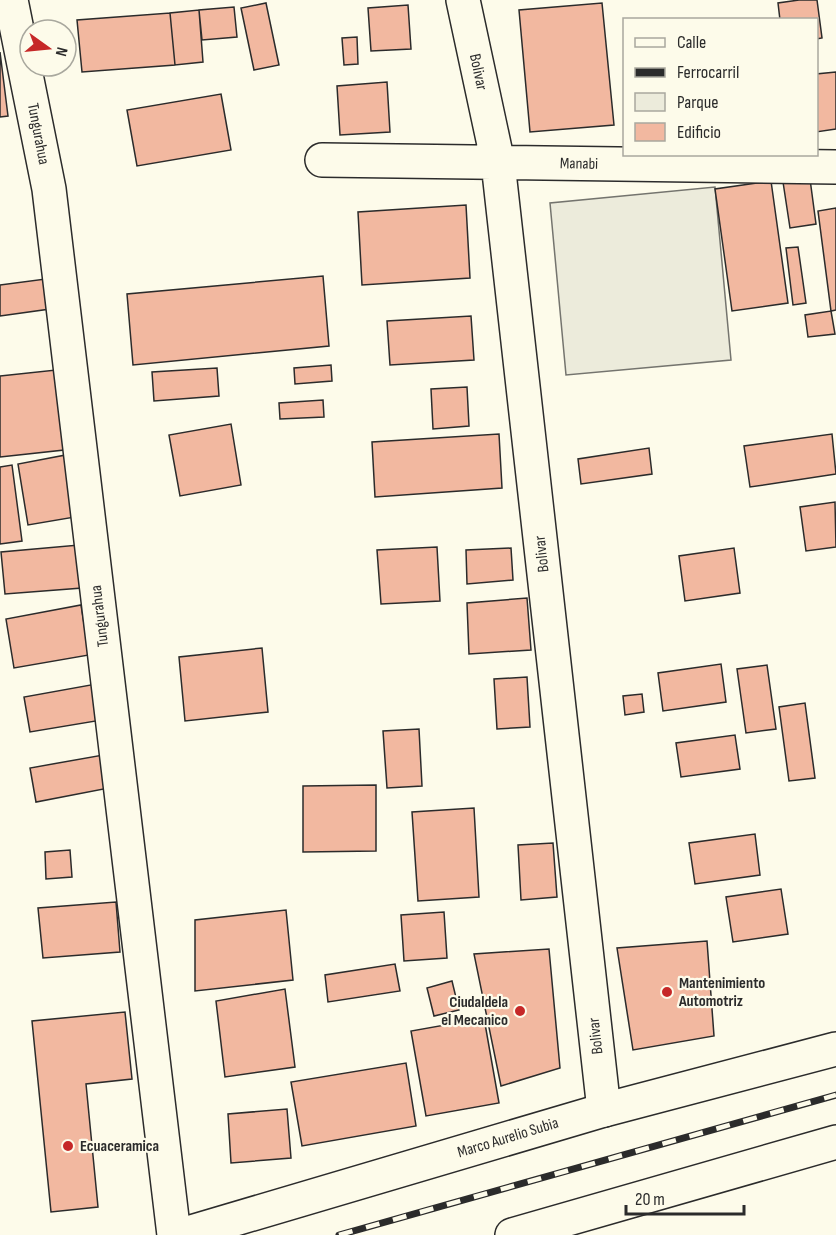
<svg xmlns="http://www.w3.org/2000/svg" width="836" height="1235" font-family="'Sofia Sans Condensed',sans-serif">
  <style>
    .green { fill: #ecebdb; stroke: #74746e; stroke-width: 1.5 }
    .building { fill: #f2b8a0; stroke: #2b2b2b; stroke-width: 1.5 }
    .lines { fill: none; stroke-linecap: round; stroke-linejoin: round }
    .street-casing { stroke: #2b2b2b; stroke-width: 36 }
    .secondary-casing { stroke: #2b2b2b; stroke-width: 36 }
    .street { stroke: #fdfbea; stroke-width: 33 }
    .secondary { stroke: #fdfbea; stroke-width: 33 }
    .rail-casing { stroke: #2b2b2b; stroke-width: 7 }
    .rail { stroke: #fdfbea; stroke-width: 4.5; stroke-dasharray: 14; stroke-linecap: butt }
    .poi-dot { fill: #c62828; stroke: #fdfbea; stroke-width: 2 }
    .labels { text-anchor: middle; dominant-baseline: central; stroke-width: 4.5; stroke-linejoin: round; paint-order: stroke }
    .street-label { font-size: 16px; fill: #2b2b2b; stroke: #fdfbea }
    .poi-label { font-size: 16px; font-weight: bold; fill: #2b2b2b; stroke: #fdfbea; text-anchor: start }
  </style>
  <rect width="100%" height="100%" fill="#fdfbea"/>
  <path class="green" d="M715,187L731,360L566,375L550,203Z"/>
  <path class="building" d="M799,0H817L822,38L816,39V20H780L778,3Z
    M266,3L279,65L254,70L241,8Z
    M602,3L614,125L530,132L519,10Z
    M408,5L411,49L371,51L368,8Z
    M234,7L237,37L202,40L199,10Z
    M199,10L203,62L175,65L170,13Z
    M170,13L175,65L82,72L77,20Z
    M357,37L358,64L344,65L342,38Z
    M0,52L8,116L0,117Z
    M836,72V129L816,132V74Z
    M387,82L390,132L340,135L337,86Z
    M221,94L231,150L137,166L127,110Z
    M810,179L816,224L790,228L783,182Z
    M771,181L788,303L732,311L715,189Z
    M466,205L470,278L362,285L358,212Z
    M836,208V310L831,311L818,211Z
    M798,247L806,303L793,305L786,248Z
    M323,276L329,346L133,365L127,294Z
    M53,278L57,308L0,316V285Z
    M831,311L835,334L808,337L805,315Z
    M471,316L474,360L390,365L387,321Z
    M331,365L332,381L295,384L294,368Z
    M217,368L219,396L154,401L152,372Z
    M56,370L64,450L0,457V376Z
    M467,387L469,426L433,429L431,389Z
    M323,400L324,417L280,419L279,403Z
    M231,424L241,485L180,496L169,435Z
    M499,434L502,488L375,497L372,442Z
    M832,434L836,474L750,487L744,446Z
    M649,448L652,474L581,484L578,459Z
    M71,454L81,516L28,525L18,464Z
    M12,465L22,541L0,544V467Z
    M835,502L836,547L806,551L800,507Z
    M79,545L82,588L5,594L1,552Z
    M437,547L440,601L381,604L377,550Z
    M511,548L513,580L467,584L466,550Z
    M734,548L740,593L685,601L679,556Z
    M527,598L531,650L469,654L467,603Z
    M81,605L89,655L14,668L6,619Z
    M262,648L268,712L185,721L179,657Z
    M721,664L726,702L663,711L658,673Z
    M767,665L776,729L746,733L737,669Z
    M527,677L530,727L497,729L494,679Z
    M96,684L102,720L30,732L24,697Z
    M642,694L644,712L625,715L623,696Z
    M805,703L815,778L789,781L779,707Z
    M419,729L422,786L387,788L383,731Z
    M735,735L740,769L681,777L676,743Z
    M103,755L109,788L36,802L30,768Z
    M376,785V851L303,852V786Z
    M474,808L479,897L418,901L412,812Z
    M755,834L760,875L695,884L689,843Z
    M553,843L557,897L521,900L518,845Z
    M70,850L72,877L46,879L45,852Z
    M781,889L788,934L733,942L726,897Z
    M116,902L120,952L43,958L38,908Z
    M286,910L293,980L195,991V920Z
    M444,912L447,958L404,961L401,915Z
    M707,941L714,1036L633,1050L617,948Z
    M549,949L560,1068L501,1086L474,954Z
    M395,964L400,991L328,1002L325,975Z
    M452,981L459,1010L434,1016L427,988Z
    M285,989L295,1067L225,1077L216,1001Z
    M125,1012L132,1079L86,1084L98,1207L51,1212L32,1021Z
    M484,1018L499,1103L426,1116L411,1031Z
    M406,1063L416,1126L302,1146L291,1082Z
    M287,1109L291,1158L231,1163L228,1114Z"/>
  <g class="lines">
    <defs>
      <path id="street" d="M11,0L49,189L174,1235
        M463,0L498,163L604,1110
        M322,160L836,167"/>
      <path id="secondary" d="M181,1235L604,1110L836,1049
        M512,1235L836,1142"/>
    </defs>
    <use href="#street" class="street-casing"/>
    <use href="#secondary" class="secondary-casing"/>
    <use href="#street" class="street"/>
    <use href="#secondary" class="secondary"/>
    <defs>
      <path id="rail" d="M339,1235L836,1095"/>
    </defs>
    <use href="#rail" class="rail-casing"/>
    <use href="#rail" class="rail"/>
  </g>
  <g class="poi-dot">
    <circle cx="667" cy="992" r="6"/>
    <circle cx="520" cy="1011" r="6"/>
    <circle cx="68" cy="1146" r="6"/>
  </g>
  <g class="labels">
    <g class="street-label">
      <text transform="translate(478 72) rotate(78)">Bolivar</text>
      <text transform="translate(38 134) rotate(79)">Tungurahua</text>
      <text transform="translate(579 164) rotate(1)">Manabi</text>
      <text transform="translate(542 554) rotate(-96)">Bolivar</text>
      <text transform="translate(100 616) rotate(-97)">Tungurahua</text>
      <text transform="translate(596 1036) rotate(-96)">Bolivar</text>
      <text transform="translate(508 1138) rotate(-17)">Marco Aurelio Subia</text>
    </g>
    <g class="poi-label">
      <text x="679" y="983">Mantenimiento<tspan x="679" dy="18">Automotriz</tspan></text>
      <text x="508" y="1002" text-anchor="end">Ciudaldela<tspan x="508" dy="18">el Mecanico</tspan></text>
      <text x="80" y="1146">Ecuaceramica</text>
    </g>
  </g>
  <rect x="623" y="18" width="195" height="138" fill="#fdfbea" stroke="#a9a89e" stroke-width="1.5"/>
  <rect x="635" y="38" width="30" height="9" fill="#fdfbea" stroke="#a9a89e" stroke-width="1.5"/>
  <text x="677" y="48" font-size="18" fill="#2b2b2b">Calle</text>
  <rect x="635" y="68" width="30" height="9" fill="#2b2b2b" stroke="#a9a89e" stroke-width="1.5"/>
  <text x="677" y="78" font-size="18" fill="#2b2b2b">Ferrocarril</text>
  <rect x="635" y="93" width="30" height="18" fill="#ecebdb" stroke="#a9a89e" stroke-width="1.5"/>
  <text x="677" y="108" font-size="18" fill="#2b2b2b">Parque</text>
  <rect x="635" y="123" width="30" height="18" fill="#f2b8a0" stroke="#a9a89e" stroke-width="1.5"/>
  <text x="677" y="138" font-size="18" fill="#2b2b2b">Edificio</text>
  <g transform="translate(48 48) rotate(105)"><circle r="28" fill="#fdfbea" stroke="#a9a89e" stroke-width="1.5"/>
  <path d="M0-4.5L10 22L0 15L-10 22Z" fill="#c62828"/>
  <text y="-9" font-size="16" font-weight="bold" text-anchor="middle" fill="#2b2b2b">N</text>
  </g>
  <path d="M626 1205v9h118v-9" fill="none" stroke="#2b2b2b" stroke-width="3"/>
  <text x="635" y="1205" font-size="18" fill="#2b2b2b" stroke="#fdfbea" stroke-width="4.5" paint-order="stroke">20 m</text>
</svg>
